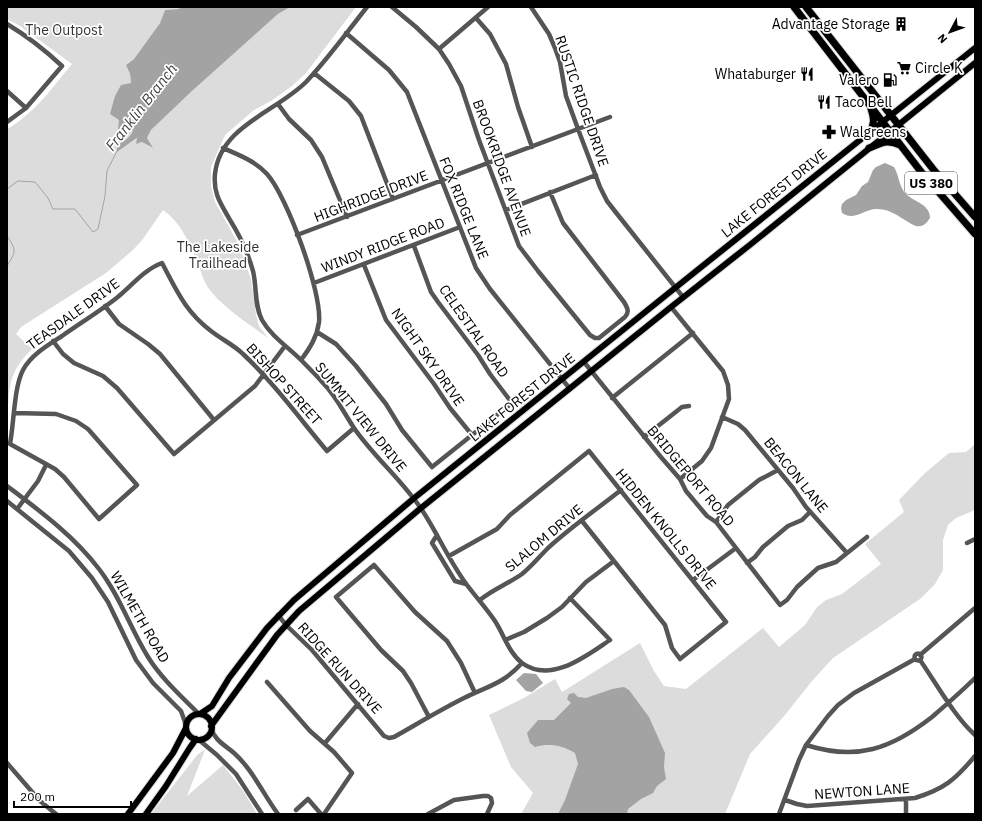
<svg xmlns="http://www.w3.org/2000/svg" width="982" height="821" font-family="'IBM Plex Sans',sans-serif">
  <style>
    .green { fill: #dcdcdc }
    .water { fill: #a3a3a3 }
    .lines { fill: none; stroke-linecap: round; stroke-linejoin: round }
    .stream { stroke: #a3a3a3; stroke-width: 1 }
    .major-casing { stroke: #dbdbdb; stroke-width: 8 }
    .highway-casing { stroke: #dbdbdb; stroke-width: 9 }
    .minor { stroke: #555; stroke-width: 4.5 }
    .major { stroke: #000; stroke-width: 6 }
    .highway { stroke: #000; stroke-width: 7 }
    .labels { text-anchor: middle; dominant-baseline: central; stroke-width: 3.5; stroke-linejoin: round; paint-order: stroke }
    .shield { fill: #fff; stroke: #4c4c4c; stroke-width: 1 }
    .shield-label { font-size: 13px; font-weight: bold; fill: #000 }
    .poi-label { font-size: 14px; fill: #000; stroke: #fff; text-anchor: end }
    .park-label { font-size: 14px; fill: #333; stroke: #fff }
    .street-label { font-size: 14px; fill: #000; stroke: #fff }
    .water-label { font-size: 15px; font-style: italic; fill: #444; stroke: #fff }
  </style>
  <rect width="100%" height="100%" fill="#fff"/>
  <path class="green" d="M7,7H180L179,9L165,10L160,23L134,59L126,65L130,74L131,83L119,120L123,128L133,131C129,138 124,142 117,145V152L138,138L136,143L142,142L152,148L147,138L151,130L192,91L278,14L290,7H356L306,73L292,86L271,101L254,110L225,135L211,167V186L215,202L238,243L251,279L256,315L259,326L268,338C248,323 221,307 207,286C204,281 202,275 200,269C191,247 183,224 163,210L143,239L133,250L106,273L21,327L16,334L32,349C7,374 10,387 7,419V129C35,113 51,89 72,64L20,26L7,19Z
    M975,444V510L956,518L948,525L943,540V570L935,584L920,599L833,658L812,681L785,715L750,754L725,814H521L533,793L511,767L489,715L524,698L555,679L562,692L640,643L654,671L664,686L686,689L763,628L779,647L805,625L817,607L826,600L842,594L881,564L865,544L904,512L899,500L925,473L949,453L966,452Z
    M205,750L187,796L223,765L244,792L257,814H151L198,754Z"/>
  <path class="water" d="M180,7H290L278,14L192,91L151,130L147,138L153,148L142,142L136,144L137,138L117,152V145C124,142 129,138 133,131L123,128L118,130L119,120L110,114L115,96L121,85L131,83L130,74L126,65L134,59L160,23L165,10L179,9Z
    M885,163L894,167C899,175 899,187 906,194C914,202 930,204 930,218C926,224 923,227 916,226C902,220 892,208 875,209C864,210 853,221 842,213L841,208L842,204L846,200L856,195L862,186L868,182L873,170L876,167Z
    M524,673L536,674L543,683L532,692L526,691L516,680Z
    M624,687L629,690L649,717L665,753L664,767L666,779L657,786L653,793L641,799L628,809L627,814H558L565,800L578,764L575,753C561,745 550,743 535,747L530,743L527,733L538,720H554L571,703L567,699L569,694L574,693L578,697L586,698L612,689Z"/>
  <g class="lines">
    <path class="stream" d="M7,189L18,181L35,182L48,198L53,209H75L93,232L98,229L105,196L107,171L117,151
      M7,236C17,251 16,251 7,266"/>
    <defs>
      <path id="major" d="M200,714L212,706L229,678L267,628L294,600L413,499L675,288L975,48
        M186 727a13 13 0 1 1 26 0a13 13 0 1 1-26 0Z
        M211,726L277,635L299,611L421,508L671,307L751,244L975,63
        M128,814L173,753L186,728
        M146,814L166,786L189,749L196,739"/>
      <path id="highway" d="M794,7L922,173L975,234
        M806,7L933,169L975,217
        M869,133C875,125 874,118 871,109
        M869,148C882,143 887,139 900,145"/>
    </defs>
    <use href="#major" class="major-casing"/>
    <use href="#highway" class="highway-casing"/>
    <path class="minor" d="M367,7C347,32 328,59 306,82C276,112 220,126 215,174C213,194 221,204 230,220C240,236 248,253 253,271C257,287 254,305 262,320C271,336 288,347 301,360C308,367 316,375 323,383C336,396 344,413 354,428C374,457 402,480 422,510C438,534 449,561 467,585C476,597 486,608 495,621C504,635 509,653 522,663C551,684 586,656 610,640L570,598
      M392,7L416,27L439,49L449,64L461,86L479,140L519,246L538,271L590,335L595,338H599L625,317C630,312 627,307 624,302L563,223L550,192
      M531,7L549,34L555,48L560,62L566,96L578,129L600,187L607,201L614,210L683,297
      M476,18L490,34L506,64L518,107L532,147
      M7,24C27,36 45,50 62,66L26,108L7,122
      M346,33L389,70L407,92L476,268L490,289L570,389
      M439,49L488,7
      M314,73L349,101L361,116L366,129L393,199
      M7,91L26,108
      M278,104L289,119L311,140L322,157L347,217
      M223,148C239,155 255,161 267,174C287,196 322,292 319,322C317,337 310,348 301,360
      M506,210L596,175
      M297,235L610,117
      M364,265L386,320L434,384L450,408L472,435
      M314,283L460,227
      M105,306L119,324L148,344L160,354L214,420
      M671,307L723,371L728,385L729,399L711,448L702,461L680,479
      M317,332L336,344L356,366L386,404L402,430L432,467L512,403L490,374L478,355L438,302L431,292L414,246
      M53,341L63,354L74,363L103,376L117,388L174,454L255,386L285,346
      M584,362L660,456L680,479L686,491L707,516L716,522L780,605L787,600L797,587L818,568L836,562L867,537
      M612,398L693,333
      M14,413L56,414L76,421L88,429L137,485L99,519L64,477L55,469L10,444C14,423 14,387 23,370C31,355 48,345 62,336C79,324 97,313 114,300C130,288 143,270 162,263C177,291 185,311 211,331C221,339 234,345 243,354C274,383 300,419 327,451L354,428
      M722,417L738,424L745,430L793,488L806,507L847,553
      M644,437L682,407L689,406
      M7,486C40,511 74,536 99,569C120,596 130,628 148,657C161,678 181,696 199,714
      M7,501L69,551L92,578L108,602L136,660L153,683L181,711L186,725
      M17,509L38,481L46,465
      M716,522L728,505L759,480L778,470
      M437,535L432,543L455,581L466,584
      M967,543L975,539
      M449,556L497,529L510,515L589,451L726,622L680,659L672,648L665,625L582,521
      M747,563L755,557L763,547L788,526L802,520L810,512
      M693,580L736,548
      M480,600C493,589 508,584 522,574C532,566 539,557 548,548C571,527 597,509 621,490
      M278,615L286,625L312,650L384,736L389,738L394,737C417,724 440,710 464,698C488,686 503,684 522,663
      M505,640L524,632L547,618L562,607L586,582L614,561
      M914.5 657a3.5 3.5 0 1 1 7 0a3.5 3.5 0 1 1-7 0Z
      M920,655L975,608
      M920,660C936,683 954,716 975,735
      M267,682L310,731L334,752L352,773L324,814
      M429,717L411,683L403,671L381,650L336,597L374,565L415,612L447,641L461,663L475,693
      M211,728C215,741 225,745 234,753C253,770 263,794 278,814
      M199,740L217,755L236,774L262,814
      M325,743L358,704
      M806,745C857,761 891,749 932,717C947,704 961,692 975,678
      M7,763L40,801L56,814
      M785,800L797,804L807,806L915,798C944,789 955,780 975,756
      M906,800V814
      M296,810L308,799L321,814
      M428,814L454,800L483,796H488L491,798L492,803L487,814
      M779,814L799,760L806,745L828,716L838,705L854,693L915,659"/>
    <use href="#major" class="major"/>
    <use href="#highway" class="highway"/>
  </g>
  <defs>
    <symbol id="building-bare" viewBox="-9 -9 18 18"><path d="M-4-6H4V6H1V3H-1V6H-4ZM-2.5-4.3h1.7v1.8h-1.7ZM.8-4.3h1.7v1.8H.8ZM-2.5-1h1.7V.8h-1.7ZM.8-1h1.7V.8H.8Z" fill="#000" stroke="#fff" stroke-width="2.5" paint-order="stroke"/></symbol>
    <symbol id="supermarket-bare" viewBox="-9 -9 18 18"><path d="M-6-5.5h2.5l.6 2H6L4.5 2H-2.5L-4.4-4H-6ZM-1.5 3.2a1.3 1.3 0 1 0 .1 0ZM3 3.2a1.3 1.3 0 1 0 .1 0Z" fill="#000" stroke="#fff" stroke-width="2.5" paint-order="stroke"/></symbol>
    <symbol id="restaurant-bare" viewBox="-9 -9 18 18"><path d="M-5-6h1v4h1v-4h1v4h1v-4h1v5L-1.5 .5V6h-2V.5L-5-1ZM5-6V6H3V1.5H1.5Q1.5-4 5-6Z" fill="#000" stroke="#fff" stroke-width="2.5" paint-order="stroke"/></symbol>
    <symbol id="fuel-bare" viewBox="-9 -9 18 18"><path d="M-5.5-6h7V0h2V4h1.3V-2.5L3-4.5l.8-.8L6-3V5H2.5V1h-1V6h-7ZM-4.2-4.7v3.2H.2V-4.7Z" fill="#000" stroke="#fff" stroke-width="2.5" paint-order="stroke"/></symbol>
    <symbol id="pharmacy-bare" viewBox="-9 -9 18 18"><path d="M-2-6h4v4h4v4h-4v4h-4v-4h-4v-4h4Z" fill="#000" stroke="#fff" stroke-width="2.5" paint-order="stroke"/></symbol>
  </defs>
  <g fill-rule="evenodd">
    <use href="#building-bare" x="891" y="14" width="20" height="20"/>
    <use href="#supermarket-bare" x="894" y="58" width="20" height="20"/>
    <use href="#restaurant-bare" x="797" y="64" width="20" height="20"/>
    <use href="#fuel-bare" x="880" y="70" width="20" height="20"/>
    <use href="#restaurant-bare" x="814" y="92" width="20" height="20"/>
    <use href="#pharmacy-bare" x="819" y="122" width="20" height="20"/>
  </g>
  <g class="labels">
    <rect class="shield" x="905" y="172" width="52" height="22" rx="3"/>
    <g class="shield-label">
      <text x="931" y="183">US 380</text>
    </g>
    <g class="poi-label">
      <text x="890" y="24">Advantage Storage</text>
      <text x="915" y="68" text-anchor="start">Circle K</text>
      <text x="796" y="74">Whataburger</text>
      <text x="879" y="80">Valero</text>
      <text x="835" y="102" text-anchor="start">Taco Bell</text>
      <text x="840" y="132" text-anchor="start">Walgreens</text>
    </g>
    <g class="park-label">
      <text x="64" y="30">The Outpost</text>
      <text x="218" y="247">The Lakeside<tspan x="218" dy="16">Trailhead</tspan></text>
    </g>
    <g class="street-label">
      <text transform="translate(582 101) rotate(71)">RUSTIC RIDGE DRIVE</text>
      <text transform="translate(502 168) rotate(70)">BROOKRIDGE AVENUE</text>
      <text transform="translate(774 193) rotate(-39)">LAKE FOREST DRIVE</text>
      <text transform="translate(371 196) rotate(-21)">HIGHRIDGE DRIVE</text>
      <text transform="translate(464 208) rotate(68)">FOX RIDGE LANE</text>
      <text transform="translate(383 245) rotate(-21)">WINDY RIDGE ROAD</text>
      <text transform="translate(73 314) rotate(-36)">TEASDALE DRIVE</text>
      <text transform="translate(474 331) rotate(55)">CELESTIAL ROAD</text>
      <text transform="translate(428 357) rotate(55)">NIGHT SKY DRIVE</text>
      <text transform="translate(284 384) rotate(48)">BISHOP STREET</text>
      <text transform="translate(522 397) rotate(-39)">LAKE FOREST DRIVE</text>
      <text transform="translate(361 417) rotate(51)">SUMMIT VIEW DRIVE</text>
      <text transform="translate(796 475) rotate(51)">BEACON LANE</text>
      <text transform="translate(691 476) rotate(50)">BRIDGEPORT ROAD</text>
      <text transform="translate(666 529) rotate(51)">HIDDEN KNOLLS DRIVE</text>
      <text transform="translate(544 538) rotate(-40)">SLALOM DRIVE</text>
      <text transform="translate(140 617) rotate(60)">WILMETH ROAD</text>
      <text transform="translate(340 668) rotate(48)">RIDGE RUN DRIVE</text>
      <text transform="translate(862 791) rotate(-4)">NEWTON LANE</text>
    </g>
    <g class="water-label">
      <text transform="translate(141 107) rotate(-52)">Franklin Branch</text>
    </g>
  </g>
  <rect width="982" height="821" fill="none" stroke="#000000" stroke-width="16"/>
  <g transform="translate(950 32) rotate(229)" stroke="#ffffff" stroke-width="3" paint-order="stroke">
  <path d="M0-3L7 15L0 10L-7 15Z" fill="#000000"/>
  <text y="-6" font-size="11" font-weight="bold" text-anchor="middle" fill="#000000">N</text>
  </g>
  <path d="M14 801v6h117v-6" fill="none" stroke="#000000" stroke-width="2"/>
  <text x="20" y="801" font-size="12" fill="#000000" stroke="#ffffff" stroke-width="3" paint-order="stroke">200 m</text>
</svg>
